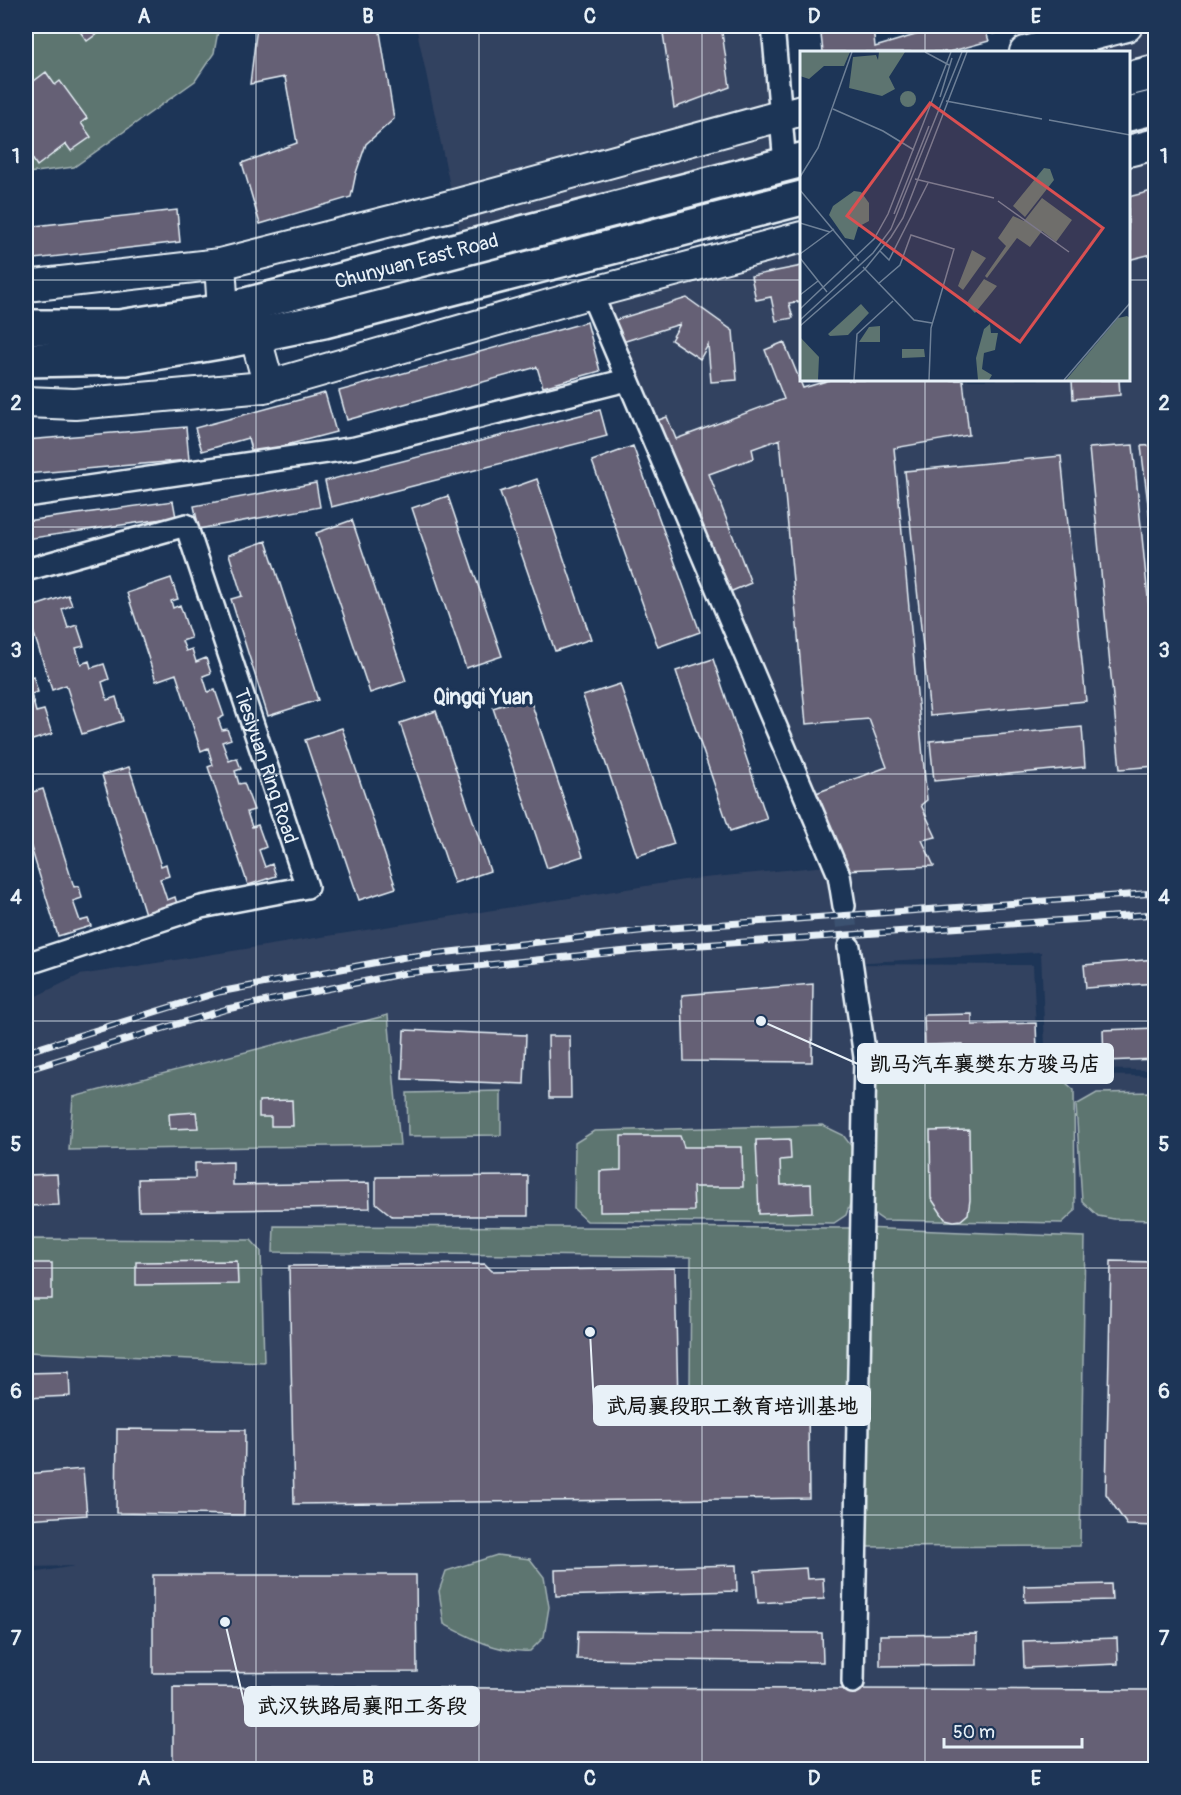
<svg xmlns="http://www.w3.org/2000/svg" width="1181" height="1795" font-family="Pangolin,'LXGW WenKai TC',sans-serif">
  <style>
    .built { fill: #334260 }
    .green { fill: #5d7470; stroke: #a2b2b4; stroke-width: 1.5 }
    .building { fill: #656075; stroke: #e8f1f8; stroke-width: 1.5 }
    .lines { fill: none; stroke-linecap: round; stroke-linejoin: round }
    .street-tunnel { stroke: #3b516f; stroke-width: 21; stroke-dasharray: 21 10; stroke-linecap: butt }
    .street-casing { stroke: #e8f1f8; stroke-width: 26 }
    .secondary-casing { stroke: #e8f1f8; stroke-width: 34 }
    .primary-casing { stroke: #e8f1f8; stroke-width: 38 }
    .street { stroke: #1d3557; stroke-width: 21 }
    .secondary { stroke: #1d3557; stroke-width: 30 }
    .primary { stroke: #1d3557; stroke-width: 33 }
    .rail-casing { stroke: #e8f1f8; stroke-width: 7 }
    .rail { stroke: #1d3557; stroke-width: 4.5; stroke-dasharray: 14; stroke-linecap: butt }
    .grid { fill: none; stroke: #e8f1f8; stroke-width: 1.5; stroke-opacity: 0.55 }
    .labels { text-anchor: middle; dominant-baseline: central; stroke-width: 6; stroke-linejoin: round; paint-order: stroke }
    .street-label { font-size: 20px; fill: #e8f1f8; stroke: #1d3557 }
    .neighbourhood-label { font-size: 21px; font-weight: bold; fill: #e8f1f8; stroke: #1d3557 }
    .inset-road { fill: none; stroke: #6e8097; stroke-width: 1.5 }
    .view { fill: #da5052; fill-opacity: 0.15; stroke: #da5052; stroke-width: 3 }
    .inset-edge { fill: none; stroke: #e8f1f8; stroke-width: 3 }
    .leader { fill: none; stroke: #e8f1f8; stroke-width: 2 }
    .callout-dot { fill: #e8f1f8; stroke: #1d3557; stroke-width: 2 }
    .callout { fill: #e8f1f8; stroke: #e8f1f8; stroke-width: 2 }
    .callout-label { font-size: 21px; text-anchor: middle; font-weight: bold; fill: #111 }
    .neatline { fill: none; stroke: #e8f1f8; stroke-width: 2 }
    .grid-label { font-size: 20px; text-anchor: middle; font-weight: bold; fill: #e8f1f8 }
  </style>
  <rect width="100%" height="100%" fill="#1d3557"/>
  <filter id="ink" filterUnits="userSpaceOnUse"><feTurbulence type="fractalNoise" baseFrequency=".0167" numOctaves="2"/><feDisplacementMap in="SourceGraphic" scale="12" xChannelSelector="R" yChannelSelector="G"/><feConvolveMatrix kernelMatrix="1 2 1 2 8 2 1 2 1" color-interpolation-filters="sRGB"/></filter>
  <g filter="url(#ink)">
    <path class="built" d="M416,26H773L785,164L463,247Z
      M1052,26H1155V90L1129,97L1128,52H1056Z
      M1155,113V1070L1046,1069L1041,952L835,964L1033,965L1038,1075L1155,1076V1769H26V1574L75,1566L26,1567V1001L80,975L684,880L837,865L591,293L801,226L802,380H1128L1129,122Z"/>
    <path class="green" d="M26,26H219L214,53L195,81L74,167L28,173L26,171Z
      M388,1015L400,1145L69,1150L73,1097Z
      M1030,1070L1065,1082L1074,1090L1075,1211L1062,1223L883,1220L873,1213L874,1086L885,1077Z
      M501,1091V1135L408,1136L407,1093Z
      M1155,1092V1220L1114,1219L1098,1216L1082,1201L1076,1105L1097,1093Z
      M822,1125L843,1135L852,1147L854,1193L846,1215L834,1223L587,1221L574,1209L575,1143L594,1131Z
      M274,1226L862,1228L1085,1237L1080,1546L856,1547L859,1394L690,1392L691,1257L273,1252Z
      M26,1239L251,1240L261,1251L264,1362L26,1352Z
      M497,1555L530,1559L544,1577L549,1607L544,1637L530,1651C498,1653 471,1638 444,1624L439,1591L446,1571Z"/>
    <path class="building" d="M76,26H108L87,41Z
      M257,26H379L394,119L366,144L356,173L351,197L260,224L242,163L297,143L285,77L250,84Z
      M662,26H721L730,87L674,108Z
      M820,26H873L875,47L939,28V26H984L989,41L949,52H823Z
      M991,26H1035L993,34Z
      M46,72L55,85L60,81L87,118L81,123L91,137L71,151L66,144L37,166L26,149V87Z
      M1156,190V253L1128,260V197Z
      M177,210L180,242L26,260V227Z
      M802,266V301L789,303L793,318L776,321L771,297L756,300L751,276Z
      M687,298L733,331L737,380L711,382L708,345L700,359L671,340L680,324L619,343L612,321Z
      M587,322L600,371L543,387L537,367L347,420L339,391Z
      M784,342L803,388L830,380H963L969,435L894,448L927,800L921,805L936,837L922,840L934,866L844,870L808,796L887,767L869,719L806,724L780,439L752,449L754,458L709,474L751,583L725,594L653,422L667,417L676,439L784,399L765,350Z
      M1072,380H1119L1120,395L1073,399Z
      M325,393L336,432L252,454L248,438L202,451L195,428Z
      M600,410L607,436L331,507L325,481Z
      M186,427L189,460L26,474V440Z
      M1133,445L1156,679V766L1120,769L1089,448Z
      M1156,445V570L1141,446Z
      M633,446L700,632L658,647L592,461Z
      M1061,456L1086,701L930,716L905,471Z
      M537,479L591,639L555,651L500,492Z
      M316,483L320,507L199,529L194,506Z
      M448,496L502,656L466,668L412,508Z
      M173,501L176,517L26,539V521Z
      M352,520L406,681L370,693L316,533Z
      M266,541L318,700L268,716L231,599L242,596L229,554Z
      M171,578L178,599L171,601L173,608L180,605L191,638L182,641L186,651L192,649L196,662L206,658L211,673L203,676L208,692L215,690L224,716L218,719L222,730L227,729L231,739L222,742L229,761L237,758L241,769L235,771L239,784L244,783L254,810L247,812L252,827L258,825L266,847L259,850L265,867L272,864L276,876L248,885L208,767L213,765L208,748L201,751L176,674L156,681L127,593Z
      M68,595L72,605L62,609L68,628L77,625L84,646L76,648L81,664L89,661L91,668L104,664L109,679L102,682L107,700L116,697L123,721L82,734L66,685L52,690L26,609Z
      M713,659L767,819L730,831L676,671Z
      M33,676L38,692L31,694L36,712L44,710L52,734L26,742V679Z
      M620,684L674,844L637,856L583,696Z
      M529,696L583,856L547,868L493,708Z
      M436,711L490,871L454,883L400,723Z
      M1082,727L1085,767L934,781L930,741Z
      M342,728L396,888L359,900L305,740Z
      M129,767L161,866L166,864L169,876L160,879L167,900L175,897L177,904L145,914L102,775Z
      M43,789L74,887L79,886L82,898L73,901L80,921L88,919L91,926L58,936L26,831V794Z
      M1156,959V983L1086,988L1084,965Z
      M813,984L812,1062L684,1061L682,995Z
      M972,1014V1025L1036,1023L1037,1051L963,1053V1044L925,1045L924,1015Z
      M1156,1028V1059L1104,1061L1103,1030Z
      M404,1030L526,1035L524,1084L402,1079Z
      M548,1036H570L571,1098H549Z
      M292,1100L293,1126H271V1117H259V1101Z
      M196,1112L198,1128L170,1129L169,1114Z
      M969,1130L970,1200L968,1214L961,1220L954,1221L945,1219L931,1198L930,1131Z
      M621,1136H680L684,1147H742L743,1187H693L694,1211L600,1212V1171L621,1170Z
      M790,1139L791,1159L780,1160L781,1185L811,1184L812,1212L759,1214L756,1140Z
      M233,1162V1185L369,1183L370,1208L139,1211L138,1179L195,1178V1163Z
      M57,1174L59,1205L26,1206V1175Z
      M528,1176V1216H392L376,1203V1177Z
      M237,1261L238,1284L136,1285V1262Z
      M1111,1261L1156,1262V1526L1127,1525L1106,1494Z
      M26,1263H52V1299H26Z
      M485,1264L492,1271L675,1268L678,1403L808,1402L809,1498L294,1504L289,1266Z
      M69,1372L70,1396L26,1398V1373Z
      M117,1429L245,1430L244,1515L116,1513Z
      M83,1469L87,1515L26,1519V1474Z
      M736,1565L737,1591L556,1596L555,1570Z
      M806,1568L807,1579L823,1578L824,1599L758,1603L755,1571Z
      M153,1575H416L417,1672L153,1673Z
      M1111,1584L1112,1600L1025,1602L1024,1586Z
      M578,1631L822,1633L823,1662L577,1659Z
      M977,1634V1665L880,1666V1635Z
      M1117,1638L1118,1664L1024,1668L1023,1641Z
      M173,1687L1156,1690V1770H173Z"/>
    <g class="lines">
      <path class="street-tunnel" d="M844,906L849,947"/>
      <defs>
        <g id="street">
          <path d="M773,26L785,164"/>
          <path d="M591,293L839,875L844,906"/>
          <path d="M26,496L355,448L627,380"/>
          <path id="s1" d="M26,570L186,525L307,887L201,907L26,964"/>
          <path d="M849,947L865,1057L853,1682"/>
        </g>
        <path id="secondary" d="M1025,52L1127,26
          M1128,151L1156,144
          M220,264L223,311
          M26,286L220,264L454,205L802,110
          M255,335L269,386
          M26,402L75,404L264,387L591,293L802,237"/>
        <g id="primary">
          <path d="M1128,79L1156,72"/>
          <path d="M1128,114L1156,107"/>
          <path id="s2" d="M26,327H119L223,311L802,160"/>
          <path d="M26,360L126,358L231,340L324,321L802,198"/>
        </g>
      </defs>
      <use href="#street" class="street-casing"/>
      <use href="#secondary" class="secondary-casing"/>
      <use href="#primary" class="primary-casing"/>
      <use href="#street" class="street"/>
      <use href="#secondary" class="secondary"/>
      <use href="#primary" class="primary"/>
      <defs>
        <path id="rail" d="M26,1052L219,992L405,957L657,929L1156,893
          M26,1070L227,1009L406,973L657,948L1156,914"/>
      </defs>
      <use href="#rail" class="rail-casing"/>
      <use href="#rail" class="rail"/>
    </g>
  </g>
  <path class="grid" d="M256,26V1770M479,26V1770M702,26V1770M925,26V52M26,280H802M1128,280H1156M925,380V1770M26,527H1156M26,774H1156M26,1021H1156M26,1268H1156M26,1515H1156"/>
  <g class="labels">
    <g class="street-label">
      <text stroke="none"><textPath href="#s2" startOffset="398">Chunyuan East Road</textPath></text>
      <text stroke="none"><textPath href="#s1" startOffset="420">Tiesiyuan Ring Road</textPath></text>
    </g>
    <g class="neighbourhood-label">
      <text x="483" y="697">Qingqi Yuan</text>
    </g>
  </g>
  <g transform="translate(800 51)">
    <rect width="330" height="330" fill="#1d3557"/>
    <path d="M0,1H50L44,15H24L9,28L0,25ZM79,1H105L89,26L95,38L82,45L49,37L53,6L76,4L78,9ZM100 48a8 8 0 1 1 16 0a8 8 0 1 1-16 0ZM244,117L250,118L254,129L225,166L213,155ZM54,140L61,141L69,152V170L58,176L54,189L45,187L29,164L33,155ZM242,147L272,169L256,191L242,180L230,196L217,187L187,227L185,225L206,195L198,187L213,165L224,170ZM172,199L186,207L163,239L158,235ZM184,228L197,235L175,262L166,253ZM61,253L69,262L48,284L30,285L28,283ZM327,265L330,267V329H266L318,267ZM190,273L191,282H198L196,293L195,299L184,302L182,318L192,324L189,329H178L176,307L184,278ZM80,275V291H59L69,276ZM0,286L19,306L18,329H0ZM102,298H124L125,306L102,307Z" fill="#5d7470"/>
    <path class="inset-road" d="M125,1L149,14M140,46L152,7M146,50L242,68M33,58L83,80L114,99M249,69L330,84M0,126L18,97L52,1M115,128L194,147M0,139L59,210M198,150L269,201M94,163L129,75M0,172L30,181M80,200L89,209L128,132M0,203L34,178M0,207L27,241M63,216L114,269L132,272M78,233L100,214L111,184L154,198L131,277L129,329M0,244L18,230M0,258L74,188L88,163L151,1M0,269L73,202L91,178L162,1M0,275L65,218L91,186L103,167L167,1M54,329L57,283L93,250M264,329L330,252"/>
    <path class="view" d="M130,52L303,177L220,291L47,165Z"/>
    <rect width="330" height="330" class="inset-edge"/>
  </g>
  <path class="leader" d="M761 1021L858 1064M590 1332L594 1406M225 1622L245 1706"/>
  <g class="callout-dot">
    <circle cx="761" cy="1021" r="6"/>
    <circle cx="590" cy="1332" r="6"/>
    <circle cx="225" cy="1622" r="6"/>
  </g>
  <g class="callout">
    <rect x="858" y="1044" width="255" height="39" rx="6"/>
    <rect x="594" y="1386" width="276" height="39" rx="6"/>
    <rect x="245" y="1687" width="234" height="39" rx="6"/>
  </g>
  <g class="callout-label">
    <text x="985" y="1071">凯马汽车襄樊东方骏马店</text>
    <text x="732" y="1413">武局襄段职工教育培训基地</text>
    <text x="362" y="1713">武汉铁路局襄阳工务段</text>
  </g>
  <rect width="1181" height="1795" fill="none" stroke="#1d3557" stroke-width="66"/>
  <path d="M944 1738v9h138v-9" fill="none" stroke="#e8f1f8" stroke-width="3"/>
  <text x="953" y="1738" font-size="18" fill="#e8f1f8" stroke="#1d3557" stroke-width="4.5" paint-order="stroke">50 m</text>
  <rect x="33" y="33" width="1115" height="1729" class="neatline"/>
  <g class="grid-label">
    <text x="144" y="23">A</text>
    <text x="368" y="23">B</text>
    <text x="590" y="23">C</text>
    <text x="814" y="23">D</text>
    <text x="1036" y="23">E</text>
    <text x="16" y="163">1</text>
    <text x="1164" y="163">1</text>
    <text x="16" y="410">2</text>
    <text x="1164" y="410">2</text>
    <text x="16" y="657">3</text>
    <text x="1164" y="657">3</text>
    <text x="16" y="904">4</text>
    <text x="1164" y="904">4</text>
    <text x="16" y="1151">5</text>
    <text x="1164" y="1151">5</text>
    <text x="16" y="1398">6</text>
    <text x="1164" y="1398">6</text>
    <text x="16" y="1645">7</text>
    <text x="1164" y="1645">7</text>
    <text x="144" y="1785">A</text>
    <text x="368" y="1785">B</text>
    <text x="590" y="1785">C</text>
    <text x="814" y="1785">D</text>
    <text x="1036" y="1785">E</text>
  </g>
</svg>
